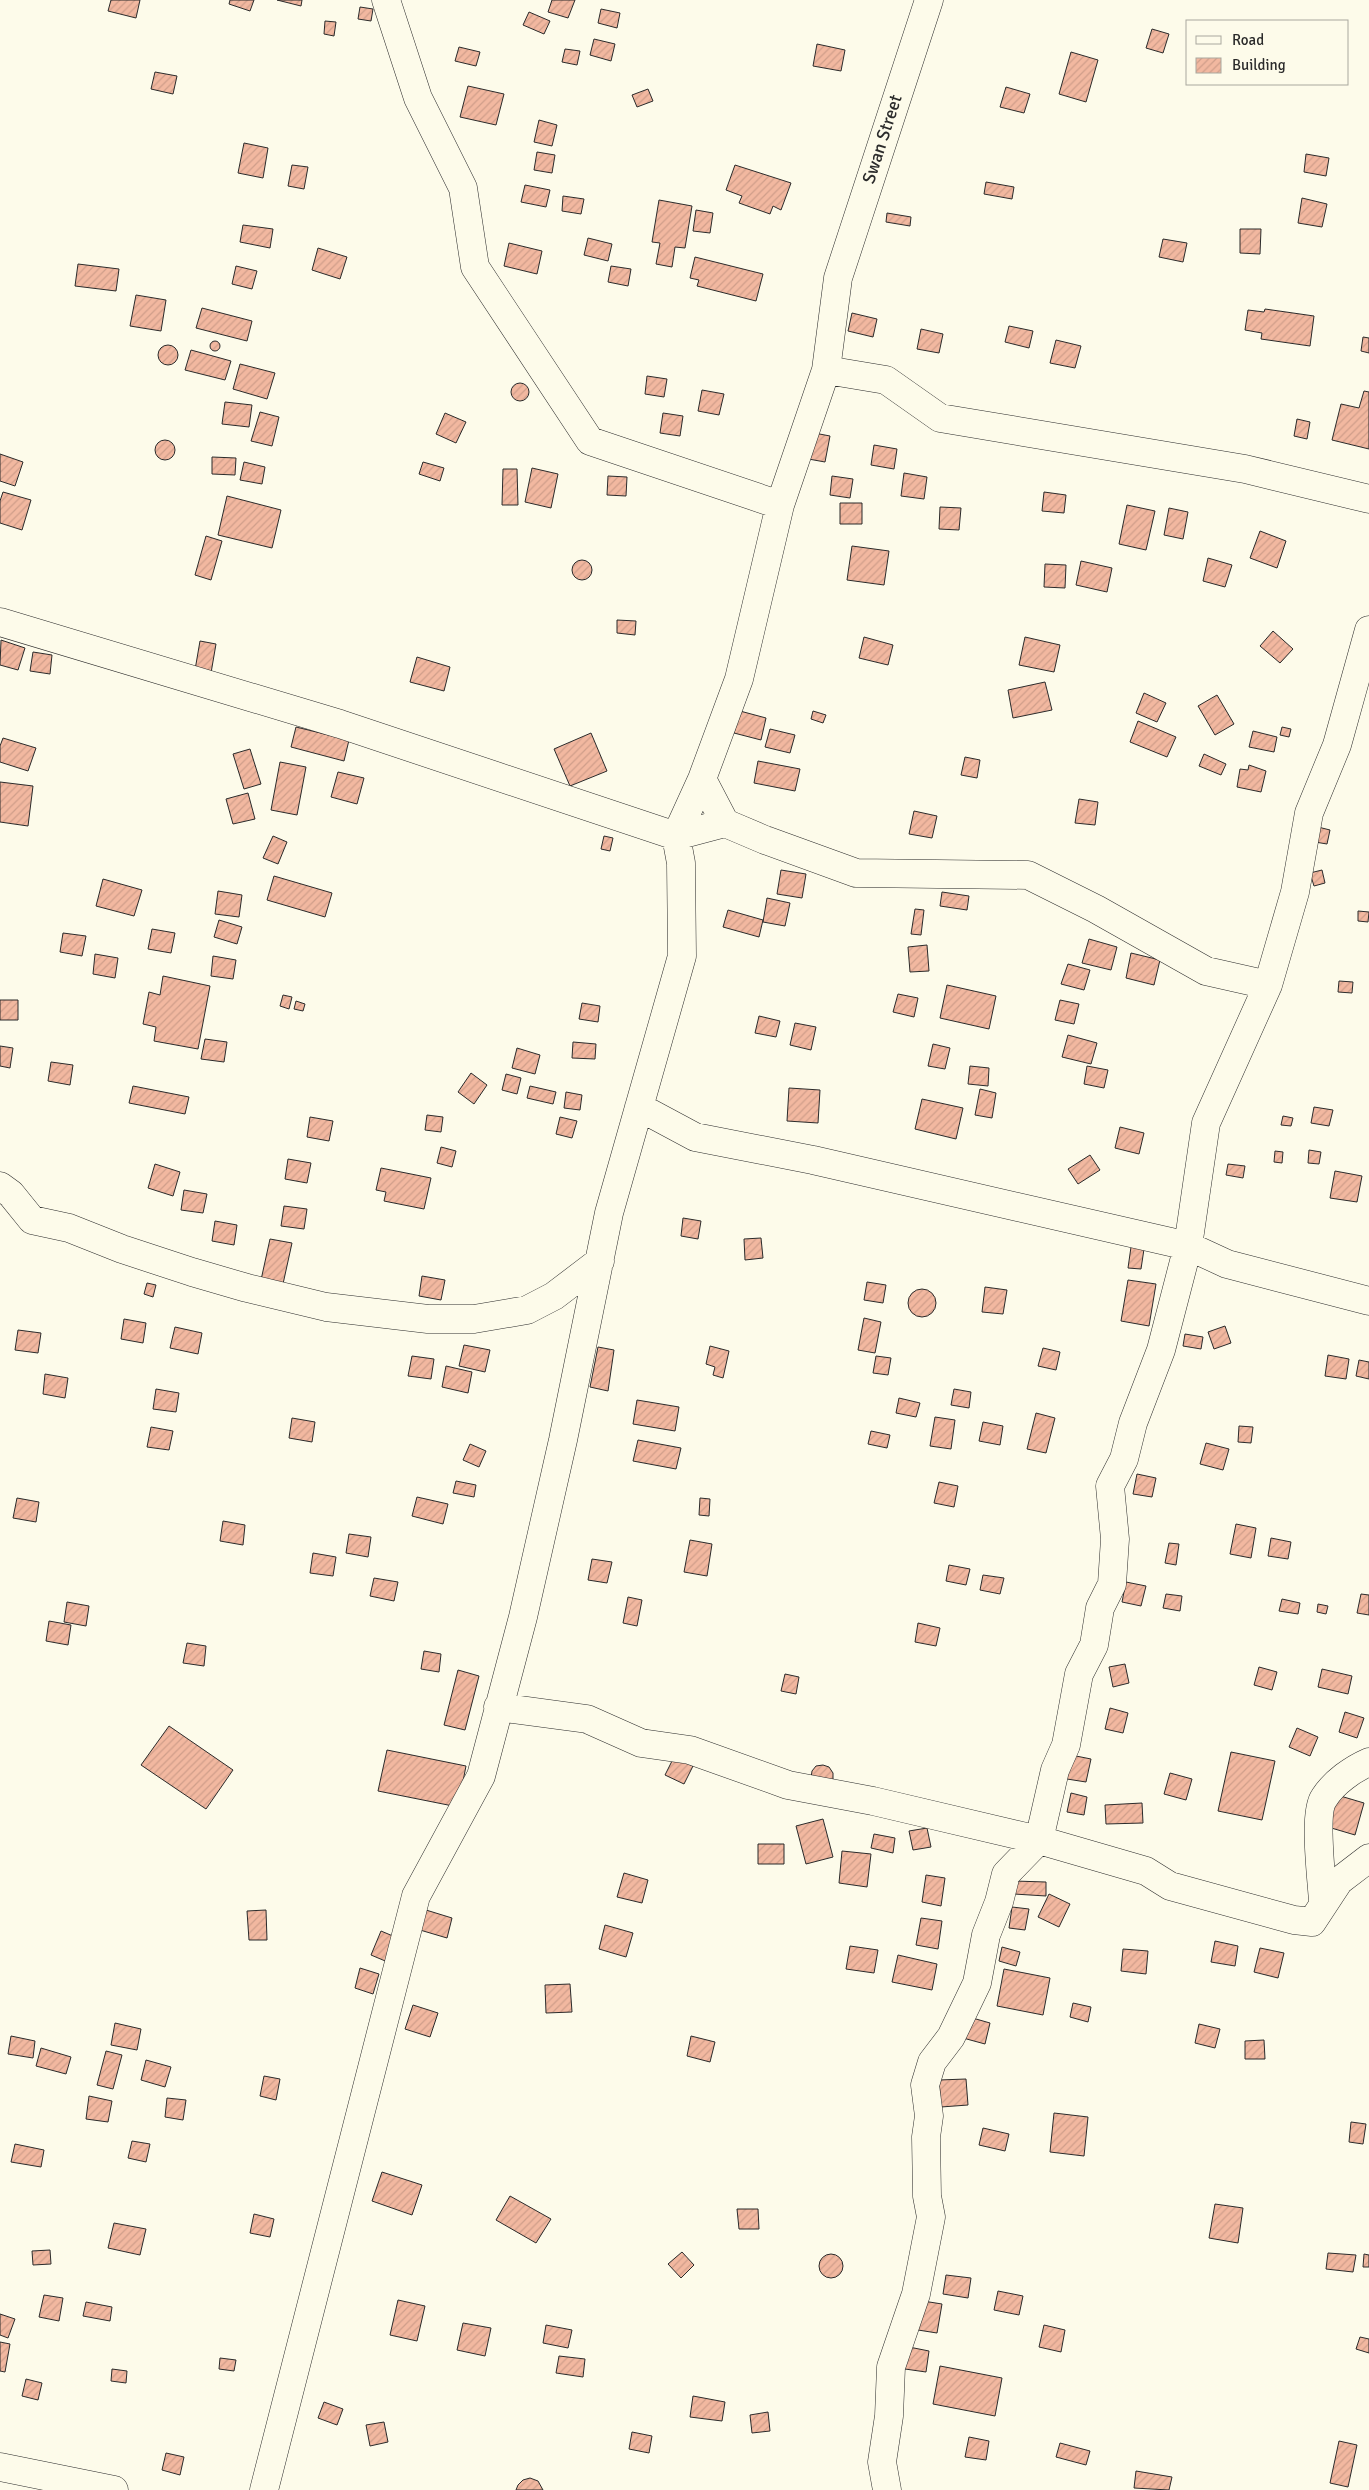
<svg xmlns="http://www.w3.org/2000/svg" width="1369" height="2490" font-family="Signika,sans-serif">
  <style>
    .building { fill: url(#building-hatch); stroke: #2b2b2b }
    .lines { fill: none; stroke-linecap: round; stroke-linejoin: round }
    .minor-casing { stroke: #2b2b2b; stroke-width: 29 }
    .minor { stroke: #fdfbea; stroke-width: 28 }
    .labels { text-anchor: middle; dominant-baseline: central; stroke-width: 4; stroke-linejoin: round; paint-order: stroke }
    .street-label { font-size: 18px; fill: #2b2b2b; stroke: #fdfbea }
  </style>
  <defs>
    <pattern id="building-hatch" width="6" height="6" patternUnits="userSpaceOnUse" patternTransform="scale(1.25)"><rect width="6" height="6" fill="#f2b8a0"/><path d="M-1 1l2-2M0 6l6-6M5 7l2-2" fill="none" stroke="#d09e8a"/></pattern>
  </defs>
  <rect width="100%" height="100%" fill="#fdfbea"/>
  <path class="building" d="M111,0H140L136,18L108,11Z
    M230,0H254L250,11L229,4Z
    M277,0H302L301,6Z
    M552,0H575L568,18L548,12Z
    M360,7L373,9L371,21L358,19Z
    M601,9L620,13L617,28L598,23Z
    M529,12L550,21L544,34L523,25Z
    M325,21L336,22L334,36L324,34Z
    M1152,29L1169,34L1163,53L1146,48Z
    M594,39L615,44L611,61L590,55Z
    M817,44L845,50L841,71L813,66Z
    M459,47L480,52L476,66L455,61Z
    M565,49L580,51L577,65L562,62Z
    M1071,52L1098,60L1086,102L1059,94Z
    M155,72L177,76L173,94L151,89Z
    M468,86L504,94L496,125L460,117Z
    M1006,87L1030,94L1024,113L1000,107Z
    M648,89L653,101L637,107L632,95Z
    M539,120L557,125L552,146L534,142Z
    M244,143L268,148L263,178L238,173Z
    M537,152L555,155L552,173L534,170Z
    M1306,154L1329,158L1326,176L1304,172Z
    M292,165L308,167L304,189L288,186Z
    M735,165L791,183L781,210L773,206L770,214L739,203L742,196L726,190Z
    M986,182L1014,187L1012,199L984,194Z
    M525,185L550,190L546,207L521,202Z
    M563,196L584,199L581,214L562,211Z
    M1302,198L1327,204L1322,227L1298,223Z
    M659,200L692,206L685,248L675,247L672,267L656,264L660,243L652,242Z
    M696,210L713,213L710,233L693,231Z
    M887,213L911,217L910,226L886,222Z
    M243,225L273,229L270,248L240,242Z
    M1240,229H1261L1260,254L1240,253Z
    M588,238L612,244L608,261L584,255Z
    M1163,239L1187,243L1183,262L1159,257Z
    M509,243L542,251L537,274L504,266Z
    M318,248L347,257L340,279L312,270Z
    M695,257L763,274L756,301L697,286L699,280L690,278Z
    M78,264L119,269L116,291L75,286Z
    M236,266L257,271L252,289L232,284Z
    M611,266L631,269L628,286L608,282Z
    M136,295L166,300L161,331L130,326Z
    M202,308L252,321L247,341L196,328Z
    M1265,309L1314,316L1310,346L1261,339L1262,333L1245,330L1248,310L1264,312Z
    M852,313L877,319L873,337L848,331Z
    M1009,326L1033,331L1029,348L1005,342Z
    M921,329L943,334L939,353L917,349Z
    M1363,337L1369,338V353L1361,351Z
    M1056,340L1081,346L1075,368L1050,363Z
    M210 346a5 5 0 1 1 10 0a5 5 0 1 1-10 0Z
    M158 355a10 10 0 1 1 20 0a10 10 0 1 1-20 0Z
    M191,350L231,361L225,380L185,370Z
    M240,364L275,373L267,399L233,389Z
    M647,376L667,379L664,397L645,394Z
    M511 392a9 9 0 1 1 18 0a9 9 0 1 1-18 0Z
    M702,390L724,394L719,415L698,411Z
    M1364,391L1369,392V449L1332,440L1341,404L1359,408Z
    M225,402L252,405L249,427L222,424Z
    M260,412L279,417L272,446L251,441Z
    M445,413L466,422L456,443L436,434Z
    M663,413L683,416L680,436L660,433Z
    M1297,419L1310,422L1307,439L1294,436Z
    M809,432L830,436L825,462L803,458Z
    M155 450a10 10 0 1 1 20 0a10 10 0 1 1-20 0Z
    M874,445L897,449L894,469L871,465Z
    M0,454L23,462L15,486L0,481Z
    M212,457L236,458L235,475L212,474Z
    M244,462L265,467L262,484L240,480Z
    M423,462L444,468L440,481L419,474Z
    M532,468L558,474L551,508L525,502Z
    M503,469H517L518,505H502Z
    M904,473L927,477L924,499L901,496Z
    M608,476L627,477L626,496L607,495Z
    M832,476L853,479L850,498L830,495Z
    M3,492L31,500L22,530L0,523V501Z
    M1044,492L1066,495L1064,513L1042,511Z
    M227,496L281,510L272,548L218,535Z
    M840,503H862V524H840Z
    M1127,505L1155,511L1146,550L1119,544Z
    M940,507L961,508L959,530L939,529Z
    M1169,508L1188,512L1183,539L1164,535Z
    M1260,531L1286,541L1277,568L1250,558Z
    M206,536L222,541L211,580L195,575Z
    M852,546L889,551L884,585L847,580Z
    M1208,558L1232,565L1225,587L1203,581Z
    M572 570a10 10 0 1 1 20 0a10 10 0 1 1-20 0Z
    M1081,561L1112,568L1107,592L1076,585Z
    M1045,564L1066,565L1065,588L1044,587Z
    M617,620L636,621L635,635L617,633Z
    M1273,631L1293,649L1280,663L1260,646Z
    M864,637L893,645L888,665L859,658Z
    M1025,637L1060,645L1054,672L1019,665Z
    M1,640L25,648L18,670L0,665Z
    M200,641L216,644L211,673L195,670Z
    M33,652L52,655L50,674L30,671Z
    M417,657L450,667L444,691L410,682Z
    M1045,682L1052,710L1013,718L1008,690Z
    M1144,693L1166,703L1157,722L1136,713Z
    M1217,695L1234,724L1215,735L1198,706Z
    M740,711L766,718L761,740L734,733Z
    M813,711L826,715L823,723L811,719Z
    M1138,721L1176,737L1167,757L1130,742Z
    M296,727L349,740L344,761L291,747Z
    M1282,727L1291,729L1289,737L1280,735Z
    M770,729L795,735L790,753L765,747Z
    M1253,731L1277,737L1274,752L1249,747Z
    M591,733L607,771L570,786L554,749Z
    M3,738L36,748L28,771L0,762V746Z
    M250,749L261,784L244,789L233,754Z
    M1204,754L1226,764L1221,775L1199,766Z
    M965,757L980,760L977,778L961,775Z
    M758,761L800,769L795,791L754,783Z
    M280,762L306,767L297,815L271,810Z
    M1249,765L1266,771L1261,792L1237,787L1240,769L1248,770Z
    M338,772L364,778L357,804L331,797Z
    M0,782L33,786L28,826L0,822Z
    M248,793L255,819L233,824L226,799Z
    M1079,799L1098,802L1095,825L1075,823Z
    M914,811L937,816L932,838L909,834Z
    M1318,827L1330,830L1327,844L1315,842Z
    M273,836L287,842L278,864L263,858Z
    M604,836L613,838L610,851L601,849Z
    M781,870L806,874L802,898L777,894Z
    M1322,870L1325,883L1314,886L1310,873Z
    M274,876L332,893L325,917L267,900Z
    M103,879L142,890L134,916L96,906Z
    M218,891L242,895L239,917L215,914Z
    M942,892L969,896L967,910L940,906Z
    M767,898L790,903L785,926L763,922Z
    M915,909L924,910L921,935L911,934Z
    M728,910L763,920L759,937L723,927Z
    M1358,911L1369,912L1368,922L1358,921Z
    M219,920L242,927L237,944L214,937Z
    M152,929L175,933L171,953L148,949Z
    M63,933L86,936L82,956L60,952Z
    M1089,939L1117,947L1111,970L1082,963Z
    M927,945L929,971L910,972L908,947Z
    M1131,953L1160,960L1154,985L1126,978Z
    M95,954L118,958L115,978L93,974Z
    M213,956L236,960L233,979L211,976Z
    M1068,964L1090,970L1084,990L1061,984Z
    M163,976L210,986L198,1049L154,1041L156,1027L143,1024L149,992L160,995Z
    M1339,981L1353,982L1352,993L1338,992Z
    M947,985L996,996L989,1029L940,1018Z
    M898,994L918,998L914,1017L893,1012Z
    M283,995L292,997L289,1009L280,1006Z
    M0,1000H18V1020H0Z
    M1060,1000L1079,1004L1074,1024L1055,1020Z
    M296,1001L305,1004L303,1011L294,1009Z
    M582,1003L600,1006L598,1022L579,1019Z
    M759,1016L780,1021L776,1037L755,1033Z
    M795,1023L816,1027L811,1050L790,1045Z
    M1068,1035L1097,1043L1091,1064L1062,1057Z
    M205,1039L227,1042L224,1062L201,1059Z
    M573,1042L596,1044L595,1059L572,1058Z
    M933,1044L950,1048L945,1069L928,1066Z
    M0,1046L13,1048L10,1068L0,1066Z
    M517,1048L540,1055L535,1074L512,1068Z
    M51,1062L73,1065L70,1085L48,1081Z
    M970,1066L989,1068L988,1086L968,1084Z
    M1087,1066L1108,1070L1104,1088L1084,1084Z
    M471,1073L487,1085L474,1104L458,1092Z
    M506,1074L521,1078L517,1094L502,1090Z
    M133,1086L189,1097L185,1114L129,1103Z
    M530,1086L556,1092L553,1104L527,1098Z
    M789,1088L820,1090L818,1123L787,1121Z
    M980,1089L996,1093L992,1118L975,1115Z
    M566,1092L582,1095L580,1110L564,1108Z
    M922,1099L963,1108L956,1139L915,1129Z
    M1314,1107L1333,1110L1329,1126L1311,1123Z
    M427,1115L443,1117L441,1132L425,1130Z
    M1283,1116L1293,1118L1291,1126L1281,1125Z
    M310,1117L333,1121L329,1141L307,1137Z
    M560,1117L577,1121L572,1138L556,1134Z
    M1120,1127L1144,1133L1139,1154L1115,1148Z
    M441,1147L456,1151L452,1167L437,1163Z
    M1309,1150L1321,1152L1319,1164L1308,1163Z
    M1275,1151L1283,1152L1282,1163L1274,1162Z
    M1090,1155L1100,1170L1078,1184L1068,1169Z
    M288,1159L311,1163L307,1183L285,1179Z
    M155,1164L180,1172L173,1196L148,1188Z
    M1228,1164L1245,1166L1243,1178L1226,1175Z
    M381,1168L431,1178L424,1209L384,1201L386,1192L376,1190Z
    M1335,1171L1362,1176L1357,1202L1330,1198Z
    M184,1190L207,1194L203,1213L181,1210Z
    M284,1206L307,1209L304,1229L281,1226Z
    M683,1218L701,1221L698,1239L681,1236Z
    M215,1221L237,1225L234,1245L212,1241Z
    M761,1238L763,1258L745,1260L744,1239Z
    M270,1239L292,1243L283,1284L261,1280Z
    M1131,1247L1144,1249L1141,1269L1128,1268Z
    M422,1276L445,1280L441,1300L419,1296Z
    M1128,1280L1156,1284L1149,1326L1121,1321Z
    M867,1282L886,1285L883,1303L864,1300Z
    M147,1283L156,1285L153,1297L144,1294Z
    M985,1287L1007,1290L1003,1314L982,1312Z
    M908 1303a14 14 0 1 1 28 0a14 14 0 1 1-28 0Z
    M864,1318L881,1322L875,1353L858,1350Z
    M124,1319L146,1323L143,1343L121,1339Z
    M1225,1326L1231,1343L1214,1349L1208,1332Z
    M175,1327L202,1333L198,1354L170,1348Z
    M18,1330L41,1333L38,1353L15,1350Z
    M1185,1334L1203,1337L1201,1349L1183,1346Z
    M464,1345L490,1350L485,1372L459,1366Z
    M710,1346L729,1351L723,1378L713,1375L715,1367L706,1364Z
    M598,1347L614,1350L608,1391L590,1387Z
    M1043,1348L1060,1352L1056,1370L1038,1366Z
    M1328,1355L1349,1359L1346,1379L1325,1376Z
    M412,1356L434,1359L431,1379L408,1376Z
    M876,1356L891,1358L888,1375L873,1373Z
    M1359,1360L1369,1362V1379L1356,1376Z
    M446,1366L472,1372L468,1393L442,1387Z
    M45,1374L68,1378L65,1398L43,1394Z
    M156,1389L179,1393L176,1412L153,1409Z
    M954,1389L971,1392L969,1408L951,1405Z
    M899,1398L920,1403L916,1417L896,1413Z
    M637,1400L679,1407L675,1431L633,1424Z
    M1036,1413L1055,1418L1046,1453L1027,1449Z
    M935,1417L955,1420L951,1449L930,1446Z
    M292,1418L315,1422L312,1442L289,1438Z
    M983,1422L1003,1426L1000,1445L979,1441Z
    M1239,1426L1253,1427L1251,1443L1238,1442Z
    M151,1427L173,1431L169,1450L147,1447Z
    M871,1431L890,1435L887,1448L868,1444Z
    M638,1440L681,1448L676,1469L633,1461Z
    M1206,1443L1229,1449L1223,1470L1200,1464Z
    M470,1444L486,1451L479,1467L463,1460Z
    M1137,1474L1156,1478L1152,1497L1133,1494Z
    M456,1481L476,1485L474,1497L453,1493Z
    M939,1482L958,1486L954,1507L934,1503Z
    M417,1497L448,1504L443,1524L412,1516Z
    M17,1498L39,1502L36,1522L13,1518Z
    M700,1498L710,1499L709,1516L699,1515Z
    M223,1521L245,1525L243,1545L220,1541Z
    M1236,1524L1256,1528L1251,1558L1230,1554Z
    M349,1534L371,1537L368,1557L346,1553Z
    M1271,1538L1291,1542L1288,1559L1268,1556Z
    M690,1540L712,1544L707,1576L684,1572Z
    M1169,1543L1179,1544L1176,1565L1165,1563Z
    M313,1553L336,1557L333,1576L310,1573Z
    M592,1559L612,1562L607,1583L588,1580Z
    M949,1565L970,1569L966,1585L946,1581Z
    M983,1575L1004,1578L1000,1594L980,1590Z
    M374,1578L398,1582L394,1601L370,1596Z
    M1126,1582L1146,1586L1141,1606L1122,1602Z
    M1166,1594L1182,1596L1180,1611L1163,1608Z
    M1361,1594L1369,1595V1615L1357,1613Z
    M628,1597L642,1600L637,1626L623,1623Z
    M1282,1599L1300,1603L1298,1614L1279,1611Z
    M67,1602L89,1606L86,1626L64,1622Z
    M1318,1604L1328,1606L1326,1614L1317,1612Z
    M49,1621L71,1625L68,1645L46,1641Z
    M918,1623L940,1628L936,1646L915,1642Z
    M187,1643L206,1646L204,1666L183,1663Z
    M424,1651L441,1654L439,1672L421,1669Z
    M1125,1664L1129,1683L1113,1687L1109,1667Z
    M1259,1667L1277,1672L1272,1690L1254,1685Z
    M1322,1669L1352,1676L1348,1694L1318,1687Z
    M458,1670L479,1676L465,1730L444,1725Z
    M785,1674L799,1677L796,1694L781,1691Z
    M1110,1708L1128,1713L1123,1733L1105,1729Z
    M1345,1712L1364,1718L1357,1738L1339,1732Z
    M169,1726L233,1770L206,1809L141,1765Z
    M1297,1728L1318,1737L1310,1756L1289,1747Z
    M387,1750L466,1766L458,1807L378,1791Z
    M1231,1752L1275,1761L1262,1820L1218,1811Z
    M1071,1755L1091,1759L1086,1782L1067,1779Z
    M674,1757L693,1766L684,1784L665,1775Z
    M823,1765L829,1767L833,1773V1780L811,1778L812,1771L816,1766Z
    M1170,1773L1192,1779L1186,1800L1164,1794Z
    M1071,1793L1087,1797L1084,1815L1067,1812Z
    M1337,1795L1364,1803L1355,1835L1328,1827Z
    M1142,1803L1143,1823L1106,1824L1105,1805Z
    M823,1819L833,1857L806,1864L796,1826Z
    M927,1828L931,1847L913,1850L909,1831Z
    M874,1834L895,1838L893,1853L871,1848Z
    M758,1844H784V1864H758Z
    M842,1851L871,1854L867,1887L839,1883Z
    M624,1873L648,1880L642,1903L617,1897Z
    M926,1875L945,1878L941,1906L922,1902Z
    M1014,1881L1046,1882V1896L1014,1894Z
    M1049,1894L1070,1904L1059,1927L1038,1917Z
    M1012,1907L1029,1909L1025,1930L1009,1928Z
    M266,1910L267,1940H249L247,1911Z
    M426,1910L452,1918L447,1938L420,1930Z
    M921,1918L942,1921L938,1949L916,1945Z
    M605,1925L633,1933L626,1957L599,1949Z
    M381,1931L400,1939L390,1963L371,1955Z
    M1215,1941L1238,1946L1235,1966L1211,1962Z
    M850,1946L878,1950L874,1973L846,1969Z
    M1002,1947L1020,1952L1016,1966L999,1961Z
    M1260,1948L1284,1953L1278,1978L1254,1972Z
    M1123,1949L1148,1951L1146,1974L1121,1971Z
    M898,1955L937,1964L932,1990L892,1982Z
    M360,1968L379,1974L373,1994L355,1988Z
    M1004,1969L1050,1978L1043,2015L997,2006Z
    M570,1984L572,2012L546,2013L545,1985Z
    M1073,2003L1091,2007L1088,2022L1070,2017Z
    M413,2005L438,2013L430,2037L405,2029Z
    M969,2017L990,2023L985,2044L963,2038Z
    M115,2023L141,2029L137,2050L111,2045Z
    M1199,2024L1220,2029L1215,2048L1195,2043Z
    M11,2036L35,2041L33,2058L8,2054Z
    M691,2036L715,2042L710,2062L687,2056Z
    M1264,2040L1265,2059H1245V2041Z
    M41,2048L71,2057L66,2074L36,2066Z
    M106,2051L122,2055L113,2089L97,2085Z
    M146,2060L171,2067L165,2087L141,2080Z
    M264,2076L280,2079L276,2100L260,2096Z
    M966,2079L968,2105L941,2107L939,2080Z
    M89,2096L112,2101L108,2122L86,2119Z
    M167,2098L186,2100L183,2120L165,2117Z
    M1054,2113L1088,2117L1084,2156L1050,2152Z
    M1351,2122L1366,2124L1363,2144L1349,2142Z
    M983,2128L1009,2134L1005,2151L979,2145Z
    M132,2141L150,2144L146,2162L128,2158Z
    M15,2144L44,2150L41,2167L11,2162Z
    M382,2172L422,2185L412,2215L372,2201Z
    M510,2196L551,2219L536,2243L496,2220Z
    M1215,2204L1243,2208L1238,2243L1209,2238Z
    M737,2209H758L759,2229H739Z
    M254,2214L274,2219L270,2237L250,2233Z
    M114,2223L146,2229L140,2255L108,2248Z
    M50,2250L51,2264L33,2265L32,2251Z
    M682,2252L694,2265L681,2278L668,2264Z
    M1328,2253L1356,2255L1353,2272L1326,2269Z
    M819 2266a12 12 0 1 1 24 0a12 12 0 1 1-24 0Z
    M1364,2254L1369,2255V2267H1363Z
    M946,2275L971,2278L968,2298L943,2294Z
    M998,2291L1023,2296L1019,2315L994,2310Z
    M44,2295L63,2298L59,2321L39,2317Z
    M398,2300L425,2306L417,2341L390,2335Z
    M923,2301L942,2304L937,2333L918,2330Z
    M86,2302L112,2307L110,2321L83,2316Z
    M0,2314L15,2319L8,2338L0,2335Z
    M463,2323L491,2328L485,2356L457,2350Z
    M546,2325L572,2330L568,2348L543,2343Z
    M1044,2325L1065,2330L1061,2352L1039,2347Z
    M1360,2337L1369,2339V2353L1356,2349Z
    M0,2342L10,2344L5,2372L0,2371Z
    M909,2347L929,2351L926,2372L905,2369Z
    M559,2356L585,2359L583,2377L556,2373Z
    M220,2358L236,2360L234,2371L219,2369Z
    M940,2366L1002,2378L995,2416L933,2404Z
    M112,2369L127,2371L126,2383L111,2381Z
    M26,2379L42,2383L38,2400L22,2396Z
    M693,2396L725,2402L722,2421L690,2417Z
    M324,2402L343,2409L337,2425L318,2418Z
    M768,2412L770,2431L752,2433L750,2415Z
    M384,2422L388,2442L370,2446L366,2425Z
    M632,2432L652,2436L649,2453L629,2449Z
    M969,2437L989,2441L986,2460L965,2457Z
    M1339,2441L1357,2445L1348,2487L1330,2483Z
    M1060,2443L1090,2451L1086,2465L1056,2457Z
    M166,2453L184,2457L180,2475L162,2470Z
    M1136,2471L1172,2477L1169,2490L1134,2488Z
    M530,2478L538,2481L543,2490H516L518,2485L523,2480Z"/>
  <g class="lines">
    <defs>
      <path id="minor" d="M386,0L418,98L463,188L475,267L590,441L780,505
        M826,370L886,380L940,418L1245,469L1369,499
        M0,622L340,724L676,836L725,823
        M702,779L725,823L765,840L856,873L1028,875L1096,909L1206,971L1268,985L1206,1123L1188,1246L1161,1350L1133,1423L1124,1459L1110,1486L1115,1539L1112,1584L1100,1608L1094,1645L1079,1674L1066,1745L1055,1770L1039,1840L1146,1871L1170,1886L1294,1920L1312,1922L1339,1881L1369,1858
        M1268,985L1295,892L1309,813L1337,745L1369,630
        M639,1107L695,1137L813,1160L1188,1246L1227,1264L1369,1301
        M0,1186L11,1194L32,1220L69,1228L122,1249L192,1272L247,1288L326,1307L428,1319H474L527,1310L554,1296L600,1261
        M498,1707L587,1719L641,1743L690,1750L788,1785L873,1801L1039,1840L1006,1874L999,1902L986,1935L977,1983L951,2037L932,2062L925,2085L929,2116L926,2137L927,2196L931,2217L916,2294L891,2367L889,2416L882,2462L887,2490
        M1323,1902C1322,1882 1313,1813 1324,1798C1334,1782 1353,1769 1369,1762
        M0,2467L114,2490
        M264,2490L416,1896L481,1776L523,1617L563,1440L609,1213L682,956L681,863L676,836L702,779L739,679L780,505L826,370L838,278L929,0"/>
    </defs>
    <use href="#minor" class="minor-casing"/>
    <use href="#minor" class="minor"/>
  </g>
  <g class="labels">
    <g class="street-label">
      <text transform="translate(882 139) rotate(-72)">Swan Street</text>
    </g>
  </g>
  <rect x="1186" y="20" width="162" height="65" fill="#fdfbea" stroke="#a9a89e"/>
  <rect x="1196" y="36" width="25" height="8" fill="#fdfbea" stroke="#a9a89e"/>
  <text x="1232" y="45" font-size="15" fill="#2b2b2b">Road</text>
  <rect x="1196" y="58" width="25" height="15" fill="url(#building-hatch)" stroke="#a9a89e"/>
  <text x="1232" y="70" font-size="15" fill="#2b2b2b">Building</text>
</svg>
